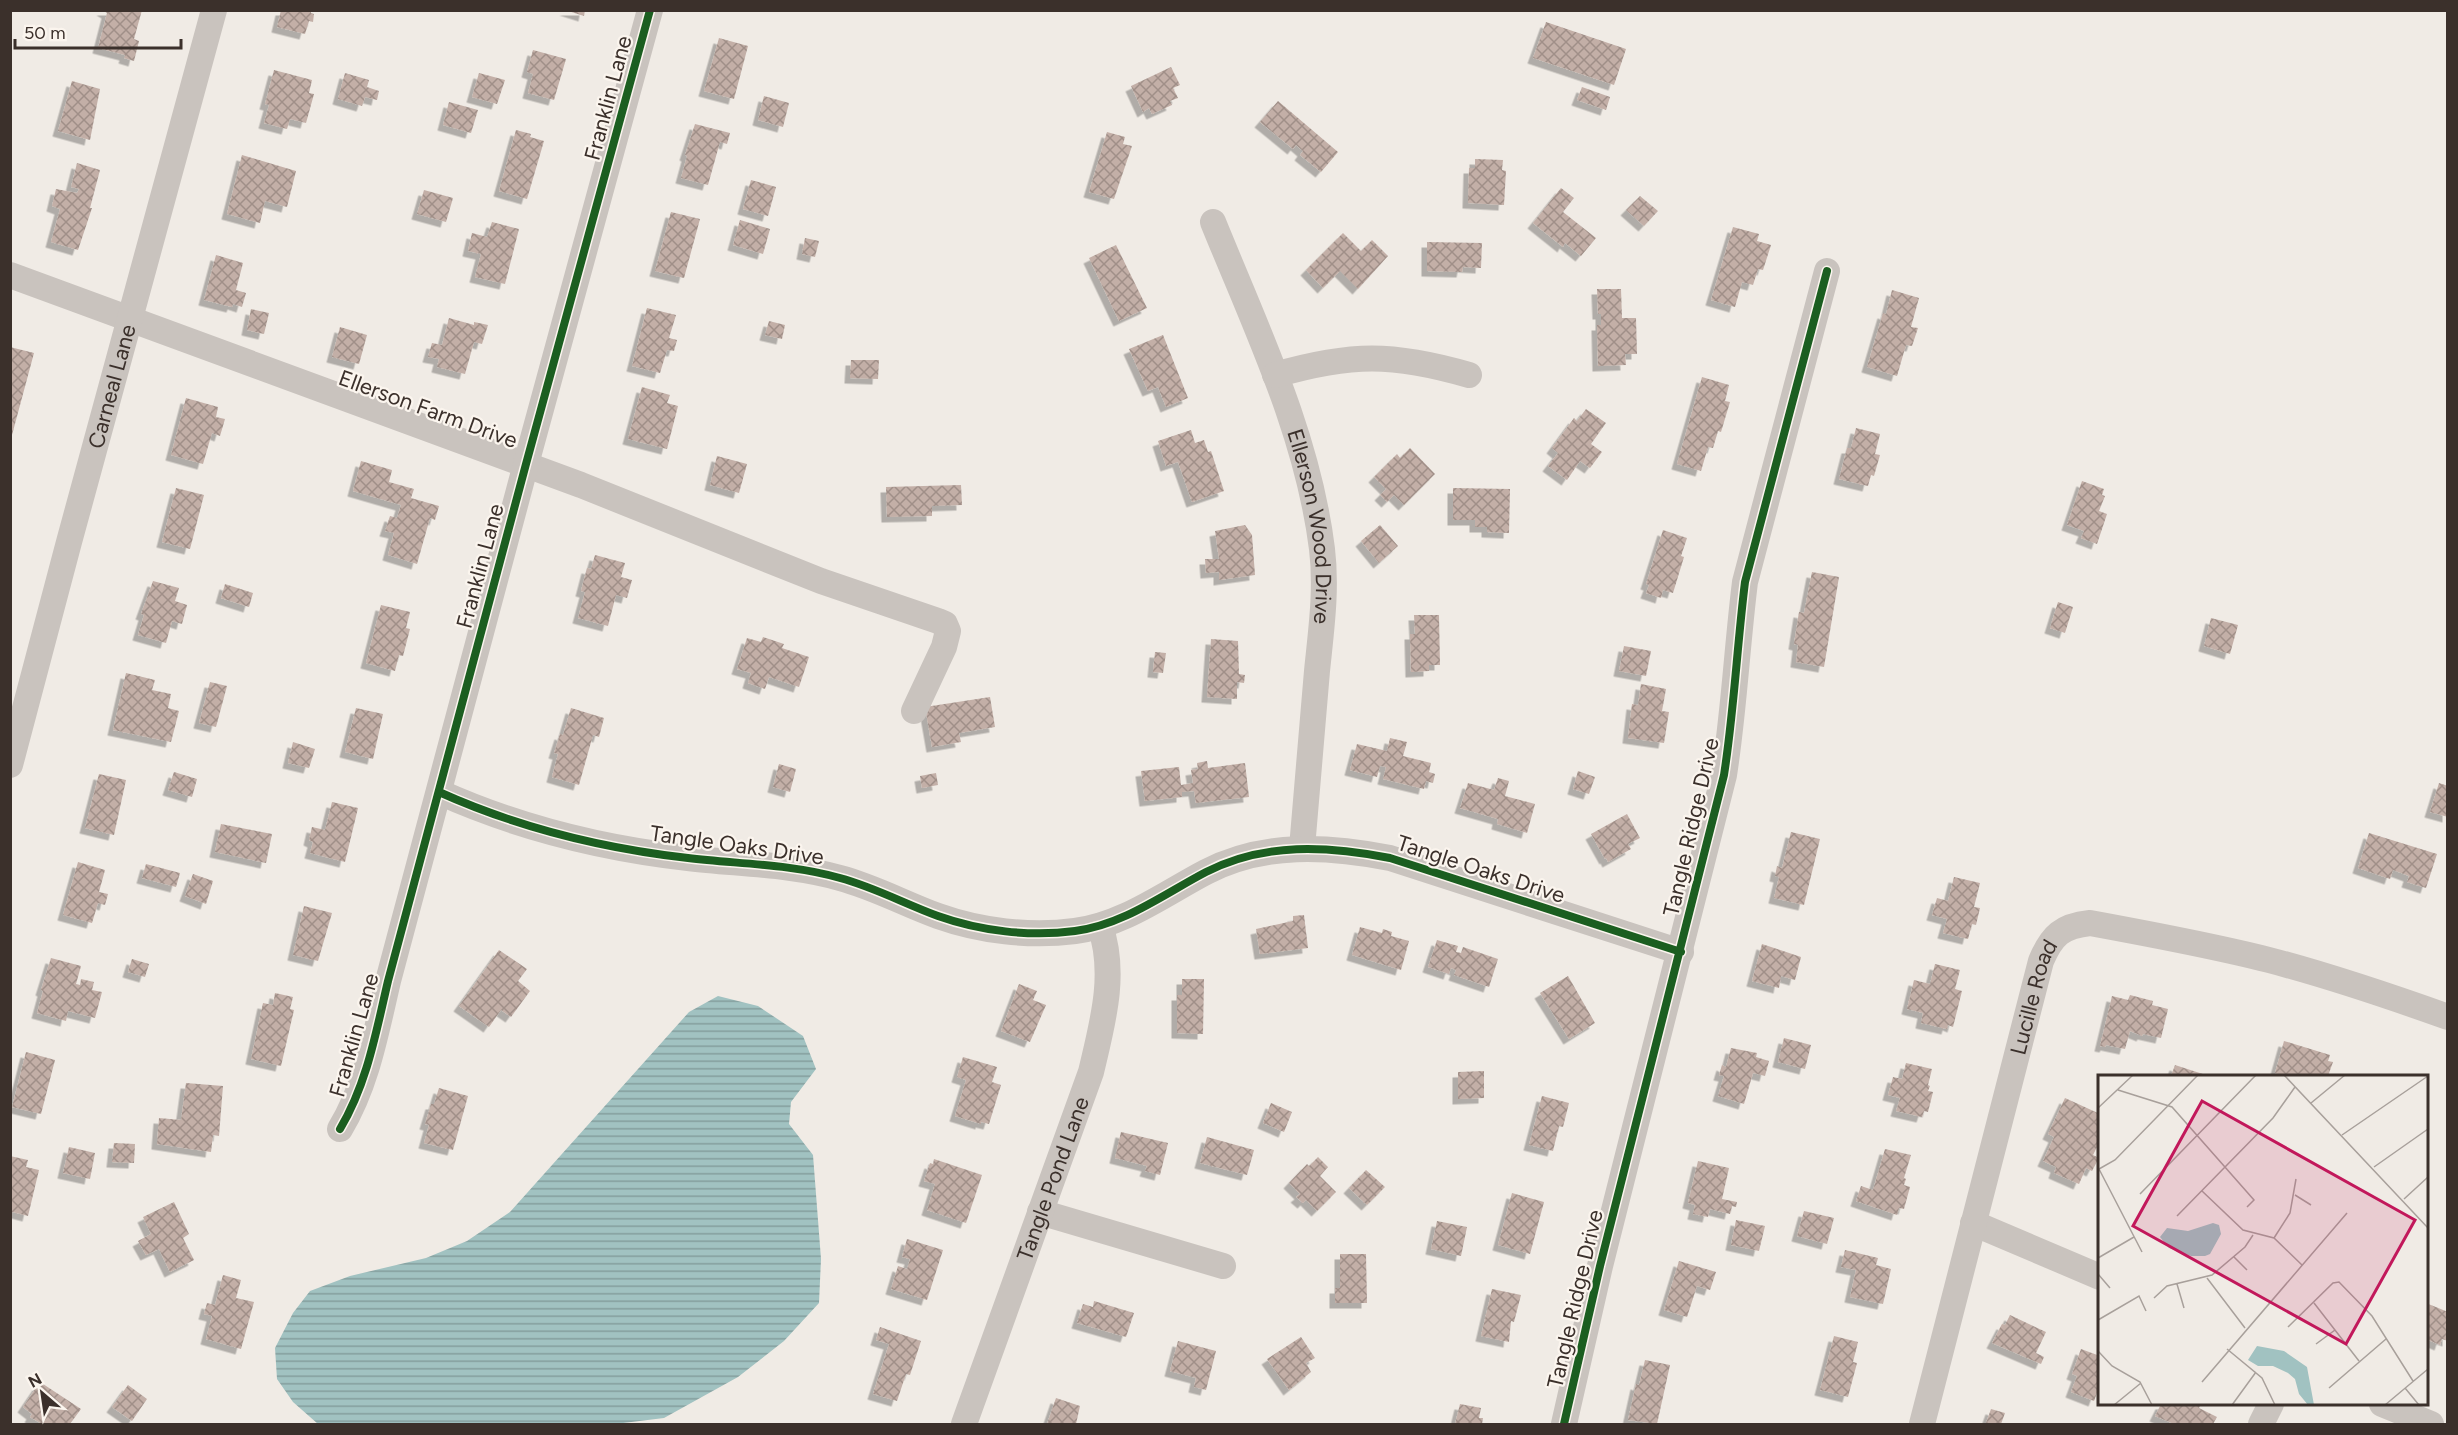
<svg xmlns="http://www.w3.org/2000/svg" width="2458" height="1435" font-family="Figtree,sans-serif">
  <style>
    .water { fill: url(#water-rules) }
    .building { fill: url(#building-cross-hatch); filter: url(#shadow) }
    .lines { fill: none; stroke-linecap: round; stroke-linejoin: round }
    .street { stroke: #c9c3be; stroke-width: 26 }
    .cycleway-casing { stroke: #fbf5ee; stroke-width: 11 }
    .cycleway { stroke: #1b5e20; stroke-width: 8 }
    .labels { text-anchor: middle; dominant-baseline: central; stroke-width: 4.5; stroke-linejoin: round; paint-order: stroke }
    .street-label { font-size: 22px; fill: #3b302b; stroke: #fbf5ee }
    .inset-road { fill: none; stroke: #a8a09b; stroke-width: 1.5 }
    .view { fill: #c2185b; fill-opacity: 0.15; stroke: #c2185b; stroke-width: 3 }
    .inset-edge { fill: none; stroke: #3b302b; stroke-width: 3 }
  </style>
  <defs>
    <pattern id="water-rules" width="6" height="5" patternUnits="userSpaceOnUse" patternTransform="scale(1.5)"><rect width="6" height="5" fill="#a1c2c1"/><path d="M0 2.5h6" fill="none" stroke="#849e9d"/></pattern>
    <pattern id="building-cross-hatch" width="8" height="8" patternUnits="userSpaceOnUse" patternTransform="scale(1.5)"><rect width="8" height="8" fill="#c3afa7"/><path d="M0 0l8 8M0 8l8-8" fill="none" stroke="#a08f88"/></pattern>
    <filter id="shadow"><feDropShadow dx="-5.5" dy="5.5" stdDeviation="0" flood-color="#0004"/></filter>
  </defs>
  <rect width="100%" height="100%" fill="#f0ebe5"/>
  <path class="water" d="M718,996L758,1006L803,1036L816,1069L791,1102L789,1124L813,1155L821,1259L819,1303L784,1341L738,1377L664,1418L615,1424H318L293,1402L277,1379L275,1348L293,1313L310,1291L350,1276L426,1258L467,1241L510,1212L689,1012Z"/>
  <path class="building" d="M102,10H142L134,39L139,41L134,61L124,58L125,55L98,48L107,13Z
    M281,10H311V13L314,14L313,22L309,21L305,34L277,27Z
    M565,10H585L584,16Z
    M1546,22L1626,49L1614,85L1533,58Z
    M719,38L748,46L734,99L704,91Z
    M533,50L566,59L554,100L528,93L533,74L527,72Z
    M1171,67L1180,85L1173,88L1178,98L1170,101L1172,105L1152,114L1149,108L1143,112L1131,86Z
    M274,70L312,80L309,93L314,94L306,123L290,119L287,129L264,123L269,105L265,104Z
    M345,73L369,80L367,87L379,91L377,100L365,97L362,106L338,99Z
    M479,73L505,80L497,104L472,97Z
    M72,81L100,89L90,140L58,131Z
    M1582,87L1610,97L1606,110L1577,100Z
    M764,96L789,103L783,127L758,120Z
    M1278,101L1338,152L1321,172L1300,155L1303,151L1296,145L1293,149L1260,122Z
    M449,102L478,110L471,133L443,125Z
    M695,124L730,133L727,144L720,142L708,185L681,178L687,156L685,155Z
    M516,130L531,134L530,137L544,141L527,199L499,191Z
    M1107,132L1125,137L1123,144L1132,146L1114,199L1089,192Z
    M242,155L296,171L287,207L265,201L260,223L227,214Z
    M1475,159L1503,160L1502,170L1506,171L1504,205L1468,203L1469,168H1475Z
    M77,163L100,170L90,208H92L78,250L51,242L60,209L52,206L56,189L77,193L79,189L71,187Z
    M751,180L776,187L768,216L743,209Z
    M1561,188L1574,198L1563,212L1596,238L1581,256L1565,243L1563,247L1533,223Z
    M424,190L453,198L446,222L417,214Z
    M1640,196L1658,211L1644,226L1626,210Z
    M671,212L700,219L684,278L655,271Z
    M740,220L770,229L763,254L733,245Z
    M492,222L519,229L505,284L475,277L481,254L468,251L472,233L487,237Z
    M1733,227L1759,234L1757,241L1771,245L1763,270L1758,269L1753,285L1742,282L1735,307L1711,300Z
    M1343,233L1361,251L1372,240L1388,256L1358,289L1340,271L1323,288L1306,270Z
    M805,238L819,241L815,257L802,254Z
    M1427,242L1482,243L1481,268L1463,267L1462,272L1427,271Z
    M1116,245L1147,308L1119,321L1089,258Z
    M216,255L243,263L236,290L246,293L242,307L233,304L232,307L204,300Z
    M1597,289H1621L1622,318H1636L1637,354H1625L1626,365L1598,366L1597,325H1601V314H1598Z
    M1892,290L1919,298L1911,327L1918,328L1912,346L1906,345L1897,376L1867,367L1883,313L1886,314Z
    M647,308L676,315L669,338L677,340L674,351L667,350L660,373L632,366Z
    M251,309L269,313L264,334L247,330Z
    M449,318L474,325V322L488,325L482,344L474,342L465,374L437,367L439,359L428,357L432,343L442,345Z
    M769,321L785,325L782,339L765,335Z
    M340,327L367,335L359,364L332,357Z
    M1163,335L1188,398L1166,407L1158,387L1148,391L1129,349Z
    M10,347L34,353L12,435L10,434Z
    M851,360H879L878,379L850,378Z
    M1702,377L1729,385L1725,401L1730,402L1721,432L1718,431L1713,448L1708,447L1701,471L1677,464Z
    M642,387L670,395L667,403L678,406L667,449L628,439Z
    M186,398L218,407L216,417L225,419L220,436L212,433L203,464L171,455Z
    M1586,409L1606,423L1591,444L1602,452L1590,468L1580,461L1567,480L1548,466L1558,453L1552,448L1574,418L1577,421Z
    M1856,428L1880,434L1875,454L1880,455L1874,476L1871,475L1868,486L1839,479L1847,448H1851Z
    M1191,430L1195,443L1204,440L1208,452L1211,451L1224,491L1192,502L1178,462L1166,466L1158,441Z
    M1410,448L1435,474L1404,505L1394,495L1387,502L1380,495L1386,489L1374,477L1397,454L1400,458Z
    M717,456L747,464L739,493L710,485Z
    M361,461L392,470L389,482L414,489L411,498L439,506L435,520L430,518L417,564L388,555L394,533L385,531L390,516L397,518L401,505L353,491Z
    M2082,481L2104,489L2102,495L2105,496L2099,511L2107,514L2097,544L2081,538L2084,531L2067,525Z
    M961,485L962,505L932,506V516L887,517L886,487Z
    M176,488L204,495L190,549L162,542Z
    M1453,488L1510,489L1509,533L1487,532V527H1475V520H1453Z
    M1245,525L1252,535L1255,575L1219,580V572L1206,573L1205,559H1219L1215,531Z
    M1380,525L1398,546L1379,563L1361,541Z
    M1663,530L1687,538L1681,556L1684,557L1673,593L1663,590L1661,598L1646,593L1649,585L1646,584Z
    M595,555L625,563L621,577L632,580L627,598L616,595L608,626L578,618L585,592L581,591L587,568L591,569Z
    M1812,572L1839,577L1824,667L1796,662L1798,645L1794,644L1799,612L1804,613Z
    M153,581L179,588L175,601L187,605L182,624L172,621L166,643L138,635L144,615L141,614Z
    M225,584L253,593L249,607L221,598Z
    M2058,602L2073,607L2065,633L2050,628Z
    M381,605L410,612L406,628L410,629L403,656L399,655L395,671L366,663Z
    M1414,615H1439L1440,665H1429V671L1411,672L1410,634H1415Z
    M2211,618L2238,625L2230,654L2204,646Z
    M763,637L784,644L782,648L809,657L799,687L769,677L765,689L748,683L751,673L737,669L747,638L761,642Z
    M1211,639L1238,641L1239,674L1245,675L1244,683L1237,682V699L1207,697Z
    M1624,646L1651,651L1646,676L1619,671Z
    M1155,652L1166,653L1163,673L1153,672Z
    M126,673L155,680L152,690L171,694L168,708L179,711L171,742L113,730Z
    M210,682L227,686L216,727L199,723Z
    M1641,684L1666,689L1662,711L1669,712L1664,743L1628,738L1632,704L1638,705Z
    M990,697L995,727L959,733L961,742L932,747L925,707Z
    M356,708L383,714L373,759L345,752Z
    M571,708L604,718L599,737L593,735L579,785L552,777L558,754L554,753L560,734L563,735Z
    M1390,738L1407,742L1403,756L1431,763L1429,772L1435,774L1433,783L1426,781L1424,789L1383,779L1386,767L1380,766L1377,777L1350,770L1357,744L1387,751Z
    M293,742L315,749L309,768L288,763Z
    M1207,761L1208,768L1245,763L1249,797L1196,803L1194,791L1182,792V797L1145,801L1141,771L1179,767L1181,785L1193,783L1191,770L1198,769L1197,763Z
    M779,764L796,769L790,792L773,787Z
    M1578,771L1595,777L1589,794L1573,789Z
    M174,772L197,779L192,797L168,790Z
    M936,773L938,785L922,788L920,776Z
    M99,774L126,780L114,835L85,828Z
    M1498,778L1509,781L1505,796L1535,804L1527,833L1497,824L1498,819L1460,808L1468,783L1494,790Z
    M2439,783L2448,786V817L2430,812Z
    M332,802L358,808L345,862L310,853L313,842L309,840L312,827L325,830Z
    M1627,814L1640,838L1628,844L1631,849L1608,862L1606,858L1605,859L1591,834Z
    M221,824L272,834L266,863L215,852Z
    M1791,832L1820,839L1804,905L1774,898L1779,877L1775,876L1777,866L1782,868Z
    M2369,833L2437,854L2426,888L2407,882L2409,876L2393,870L2390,879L2358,868Z
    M78,862L105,870L99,892L108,894L105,905L98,903L92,923L63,915Z
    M146,864L180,873L176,887L142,878Z
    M193,874L213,881L206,904L185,896Z
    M1954,877L1980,883L1974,907L1980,908L1976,925L1972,924L1968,939L1943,933L1947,919L1932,915L1937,898L1948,901Z
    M304,906L332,913L318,961L293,955Z
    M1304,915L1308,948L1260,954L1256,929L1293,921V916Z
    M1360,927L1382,933L1383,929L1392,932L1391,936L1409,941L1401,970L1352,955Z
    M1437,940L1458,946L1456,952L1461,953L1463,947L1498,959L1489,987L1454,975L1456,970L1451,968L1449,974L1428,967Z
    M1762,944L1801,957L1795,980L1781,976L1779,988L1752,981Z
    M499,950L527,969L518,981L530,991L511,1017L501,1010L489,1027L459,1006Z
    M51,958L81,966L76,984L80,985L81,979L94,982L92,990L102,992L95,1018L68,1011L66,1021L37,1013L43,991L41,990Z
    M132,959L149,964L145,977L128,972Z
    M1935,964L1960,970L1955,989L1962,991L1953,1027L1948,1025L1947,1029L1921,1023L1923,1013L1907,1009L1914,980L1930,984Z
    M1568,976L1595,1023L1569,1039L1540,993Z
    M1182,979H1204L1203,1034L1177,1033V995H1182Z
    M1019,984L1037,991L1033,1000L1046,1005L1030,1042L1001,1031Z
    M275,993L293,997L290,1009L294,1010L281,1066L251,1059L263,1003L273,1005Z
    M2130,995L2153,1001L2152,1005L2168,1009L2161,1038L2143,1034L2142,1036L2130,1031L2125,1049L2106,1045L2105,1047L2100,1046L2112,996L2128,1000Z
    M1784,1038L1811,1045L1805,1069L1778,1062Z
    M2284,1041L2330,1055L2328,1061L2333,1062L2328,1076H2281L2282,1075L2275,1073Z
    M1731,1048L1757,1053L1756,1057L1769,1061L1765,1076L1753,1073L1744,1104L1718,1096L1724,1076L1719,1075L1722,1065L1726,1067Z
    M26,1052L55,1060L41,1114L12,1107Z
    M963,1057L997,1067L992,1082L1001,1085L989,1124L981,1122V1124L955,1116L966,1080L957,1077Z
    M1906,1063L1932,1069L1928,1085L1930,1086L1928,1091L1933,1092L1928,1112L1924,1111L1922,1117L1896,1111L1900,1098L1888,1095L1893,1077L1902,1079Z
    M2175,1065L2209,1076H2171Z
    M1484,1071V1098L1458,1099V1072Z
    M186,1083L223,1086L219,1136L213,1135L211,1152L157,1144L159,1118L181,1120Z
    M439,1088L468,1096L453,1150L424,1143L429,1125L425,1124L431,1104H434Z
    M1542,1096L1569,1103L1563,1127L1559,1126L1553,1151L1529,1145Z
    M2065,1098L2100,1114V1141L2093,1155L2099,1158L2092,1171L2086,1168L2079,1184L2054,1173L2056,1167L2043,1161L2054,1137L2048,1134Z
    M1271,1103L1292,1112L1284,1132L1263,1123Z
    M1121,1132L1168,1143L1160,1175L1145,1171L1147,1166L1115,1158Z
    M1207,1137L1254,1150L1247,1175L1200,1163Z
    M114,1143L135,1144L134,1163L112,1162Z
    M69,1147L95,1153L90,1179L63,1173Z
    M1885,1149L1911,1155L1904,1178L1906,1179L1904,1185L1910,1187L1904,1209L1899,1208L1897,1215L1856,1201L1861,1186L1873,1190Z
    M10,1156L28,1160L26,1167L39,1170L28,1216L13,1212L10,1214Z
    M1318,1157L1328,1167L1320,1176L1336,1192L1317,1211L1306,1200L1303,1203L1296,1197L1300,1194L1289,1183L1307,1164L1309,1166Z
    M934,1159L982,1175L966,1223L927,1210L935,1184L924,1181L930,1163L933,1164Z
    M1698,1161L1729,1168L1722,1199L1737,1202L1736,1207L1732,1206L1730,1214L1710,1209L1708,1217L1693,1214L1695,1205L1688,1203Z
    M1366,1170L1385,1187L1367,1205L1349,1188Z
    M1512,1193L1544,1202L1530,1254L1498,1245Z
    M174,1202L189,1234L183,1238L194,1260L170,1272L159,1249L146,1255L138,1241L151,1234L143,1217Z
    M1804,1211L1834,1218L1827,1244L1797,1236Z
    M1736,1220L1765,1226L1759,1251L1731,1245Z
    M1437,1221L1467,1227L1461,1256L1431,1249Z
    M907,1239L943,1250L927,1300L891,1289L898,1266L907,1269L910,1259L902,1257Z
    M1845,1250L1878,1258L1876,1265L1891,1269L1883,1304L1850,1297L1856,1270L1841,1267Z
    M1340,1254H1366L1367,1303H1335V1288H1340Z
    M1679,1261L1716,1272L1710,1290L1697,1286L1687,1317L1664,1310Z
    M223,1275L241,1280L236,1298L254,1302L241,1349L206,1339L212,1316L204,1314L207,1303L215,1305Z
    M1492,1289L1521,1295L1514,1322L1511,1321L1509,1342L1481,1336Z
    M1094,1301L1134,1313L1126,1337L1077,1323L1083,1304L1093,1307Z
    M2426,1303L2448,1312V1341L2442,1339L2440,1345L2426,1339Z
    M2010,1315L2046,1332L2036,1353L2044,1357L2041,1364L1992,1343L2002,1324L2005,1325Z
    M880,1327L921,1341L910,1375L906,1374L897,1401L873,1394L889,1344L876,1340Z
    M1834,1336L1858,1342L1853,1362L1857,1363L1848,1397L1820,1390Z
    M1301,1337L1315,1358L1306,1363L1311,1372L1289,1390L1267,1359Z
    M1178,1341L1216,1351L1206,1390L1194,1387L1196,1378L1170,1371Z
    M2081,1349L2100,1356V1385L2094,1401L2071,1392L2077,1376L2072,1374Z
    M1645,1360L1670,1365L1657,1424L1628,1420L1636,1384L1639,1385Z
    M40,1382L81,1409L70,1424H42L30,1417L32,1414L23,1407Z
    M128,1385L147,1399L132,1421L112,1407Z
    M1056,1398L1080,1406L1076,1424H1047Z
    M1460,1404L1481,1408L1479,1418H1483L1482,1424H1455Z
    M2161,1404H2201L2199,1408L2217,1417L2213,1424H2174L2155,1416Z
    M1991,1409L2005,1413L2001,1424L1986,1423Z"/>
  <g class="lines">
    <g class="street">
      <path id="s1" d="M1213,222C1256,328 1308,435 1322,549C1327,590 1321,631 1317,671C1312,730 1307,789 1302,848"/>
      <path d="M10,275L581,485L821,581L938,621L945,624L948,631L944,647L914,711"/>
      <path d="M1275,375C1351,353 1393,353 1469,375"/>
      <path id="s2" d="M10,765L69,542L214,10"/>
      <path d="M439,792C519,828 600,848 688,858C738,864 791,864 840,878C874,887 905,904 938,916C980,931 1030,937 1075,931C1123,925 1164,894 1206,872C1264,842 1328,846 1390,858L1681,952"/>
      <path d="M340,1129C367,1084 376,1032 388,981L526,464L650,10"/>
      <path d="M1040,1212L1223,1266"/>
      <path d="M1973,1223L2100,1277"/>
      <path d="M2382,1404L2431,1424"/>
      <path id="s3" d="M964,1424L1091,1072C1102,1025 1117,974 1100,926"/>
      <path d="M1564,1424L1600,1266L1724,775C1734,711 1737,646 1745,582L1827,271"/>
      <path id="s4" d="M1922,1424L2041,961C2052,935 2062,926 2090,923C2150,934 2210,945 2269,960C2330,976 2389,996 2448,1017"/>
      <path d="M2261,1424L2271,1404"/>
    </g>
    <defs>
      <path id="cycleway" d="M439,792C519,828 600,848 688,858C738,864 791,864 840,878C874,887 905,904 938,916C980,931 1030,937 1075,931C1123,925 1164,894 1206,872C1264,842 1328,846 1390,858L1681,952
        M340,1129C367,1084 376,1032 388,981L526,464L650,10
        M1564,1424L1600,1266L1724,775C1734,711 1737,646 1745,582L1827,271"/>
    </defs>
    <use href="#cycleway" class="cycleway-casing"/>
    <use href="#cycleway" class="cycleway"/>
  </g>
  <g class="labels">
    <g class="street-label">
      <text transform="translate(608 98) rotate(-75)">Franklin Lane</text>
      <text stroke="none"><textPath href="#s2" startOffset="392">Carneal Lane</textPath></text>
      <text transform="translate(428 409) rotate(20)">Ellerson Farm Drive</text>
      <text stroke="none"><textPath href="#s1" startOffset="322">Ellerson Wood Drive</textPath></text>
      <text transform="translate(480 566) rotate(-75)">Franklin Lane</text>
      <text transform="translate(1691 827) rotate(-77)">Tangle Ridge Drive</text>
      <text transform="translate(737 845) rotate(8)">Tangle Oaks Drive</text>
      <text transform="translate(1481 869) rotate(18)">Tangle Oaks Drive</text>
      <text stroke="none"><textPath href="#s4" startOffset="441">Lucille Road</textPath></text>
      <text transform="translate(354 1035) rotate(-74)">Franklin Lane</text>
      <text stroke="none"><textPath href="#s3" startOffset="261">Tangle Pond Lane</textPath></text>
      <text transform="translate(1575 1299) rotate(-77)">Tangle Ridge Drive</text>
    </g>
  </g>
  <g transform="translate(2098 1075)">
    <rect width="330" height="330" fill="#f0ebe5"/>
    <path d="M115,148L121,150L123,159L112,179L107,181H93L71,173L62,162L69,153L90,156ZM159,271L186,276L209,292L216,330H210L201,319L197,304L190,298L175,291H160L150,285Z" fill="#a1c2c1"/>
    <path class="inset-road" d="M186,0L330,153M20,15L74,32L156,125L149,132M213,28L247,0M0,33L35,0M244,60L330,1M276,92L330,54M1,94L17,85L100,0M1,94L44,177M104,116L145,155L176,163L204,190M42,119L158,0M197,120L213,130M306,124L330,102M79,141L175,43L197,12M176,163L192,138L198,104M136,182L149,195M0,183L36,162M0,199L12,213M109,203L147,253M79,209L86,233M56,223L69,211L114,200L147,172L155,160M216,228L261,286M0,245L41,221L48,236M190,252L235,208L241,207L274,241L315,306M218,269L237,255M129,274L164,303L177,330M0,276L14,291L42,307L54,330M104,307L249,138M231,313L288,264M307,313L321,330M16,330L43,308M134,330L158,297M287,330L330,294"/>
    <path class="view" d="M104,26L317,145L248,269L35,151Z"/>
    <rect width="330" height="330" class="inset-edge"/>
  </g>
  <rect width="2458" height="1435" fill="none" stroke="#3b302b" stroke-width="24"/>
  <g transform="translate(42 1393) rotate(331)" stroke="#fbf5ee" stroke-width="4.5" paint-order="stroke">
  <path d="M0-4.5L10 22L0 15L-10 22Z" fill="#3b302b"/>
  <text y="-9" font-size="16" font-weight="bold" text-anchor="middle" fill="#3b302b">N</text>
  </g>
  <path d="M15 39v9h166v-9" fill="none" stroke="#3b302b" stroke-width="3"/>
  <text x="24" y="39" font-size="18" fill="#3b302b" stroke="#fbf5ee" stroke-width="4.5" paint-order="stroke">50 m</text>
</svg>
